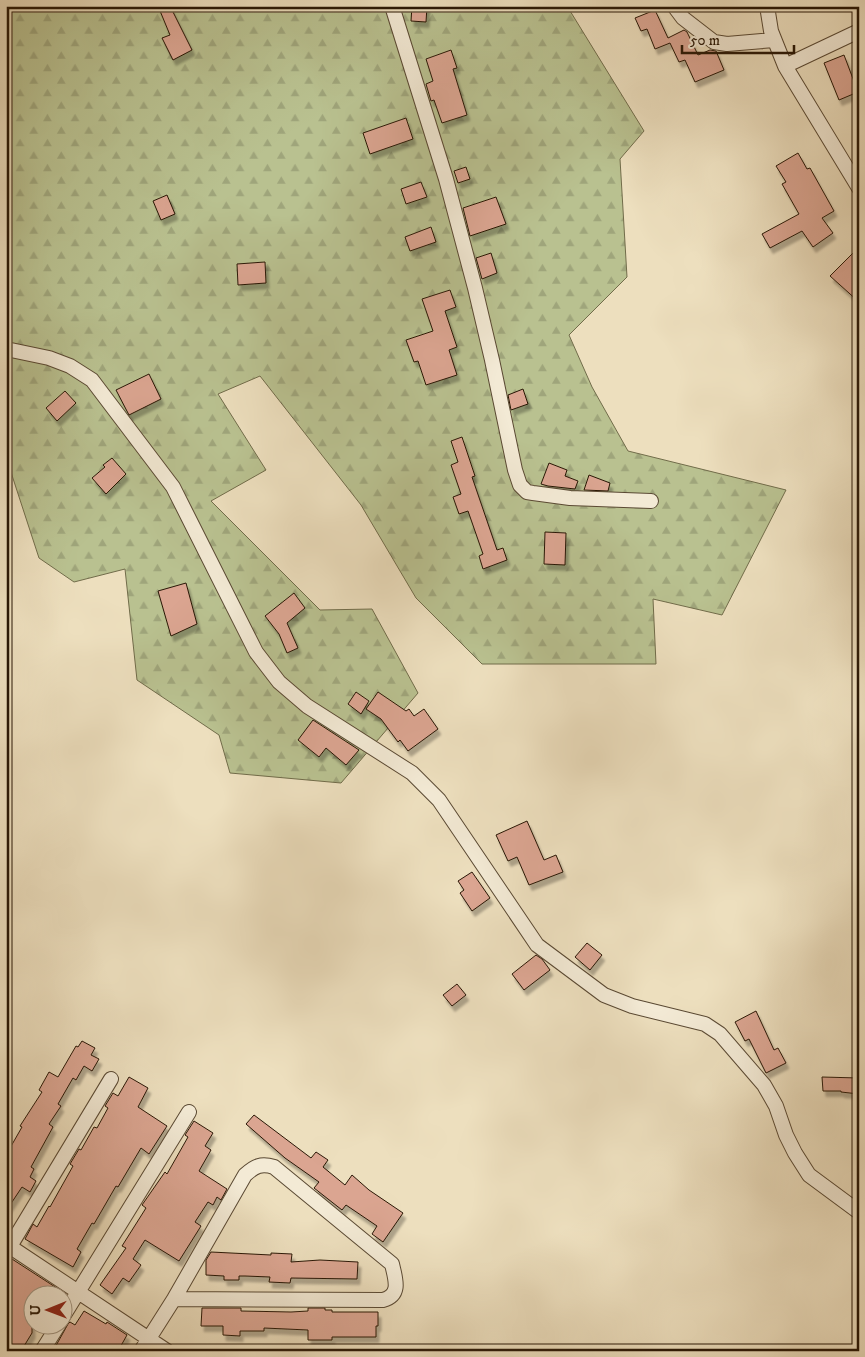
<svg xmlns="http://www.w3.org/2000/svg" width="865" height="1357" font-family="'IM FELL DW Pica',serif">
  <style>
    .forest { fill: url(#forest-firs); stroke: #716c4a }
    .building { fill: #dba591; stroke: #291705; filter: url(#shadow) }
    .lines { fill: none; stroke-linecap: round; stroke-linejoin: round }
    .minor-casing { stroke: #5a4933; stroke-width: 16 }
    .minor { stroke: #f3ead5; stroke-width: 14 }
  </style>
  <defs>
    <pattern id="forest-firs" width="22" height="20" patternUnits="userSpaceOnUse" patternTransform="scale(1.25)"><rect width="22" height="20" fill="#b9c190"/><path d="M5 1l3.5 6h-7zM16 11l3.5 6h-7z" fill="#9fa57b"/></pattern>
    <filter id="shadow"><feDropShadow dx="3" dy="5.5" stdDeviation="1" flood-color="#0004"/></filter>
  </defs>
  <rect width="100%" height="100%" fill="#eddfbe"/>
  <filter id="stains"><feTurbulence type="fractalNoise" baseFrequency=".004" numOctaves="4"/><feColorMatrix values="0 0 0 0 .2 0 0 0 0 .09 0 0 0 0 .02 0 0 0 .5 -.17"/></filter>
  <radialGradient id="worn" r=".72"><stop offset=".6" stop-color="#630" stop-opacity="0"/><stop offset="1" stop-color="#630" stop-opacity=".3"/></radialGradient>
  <path class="forest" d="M6,6H567L644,131L620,159L627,277L569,335L592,387L628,451L786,490L722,615L653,599L656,664H482L416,598L361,505L260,376L218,394L266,470L211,501L320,610L372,609L418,693L341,783L230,773L219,735L137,680L125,569L74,582L39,558L6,457Z"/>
  <path class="building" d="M158,6H170L192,50L173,60L162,38L170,35Z
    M412,6H427L426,22L411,21Z
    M655,10L668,38L684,30L687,32L698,55L710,50L716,51L724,70L695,82L685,60L679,62L670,43L655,49L647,29L641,31L635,18Z
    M451,50L457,68L453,69L467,115L442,123L434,100L431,101L426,84L433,81L426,59Z
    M844,55L858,92L839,100L824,63Z
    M406,118L413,139L370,154L363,133Z
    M798,153L807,169L810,168L834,211L822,218L833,233L813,247L802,231L770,248L762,234L799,214L782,184L786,182L776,166Z
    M466,167L470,179L458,183L454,171Z
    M421,182L427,197L406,204L401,189Z
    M167,195L175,214L161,220L153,201Z
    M496,197L506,224L470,236L463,208Z
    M431,227L436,242L410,251L405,237Z
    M859,247V302L830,276Z
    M491,253L497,273L482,279L476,258Z
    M265,262L266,283L238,285L237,264Z
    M450,290L456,307L445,311L457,347L449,350L457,375L426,385L418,361L414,362L406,340L433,331L422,299Z
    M149,374L161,399L129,415L116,390Z
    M523,389L528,404L511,410L508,395Z
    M65,391L76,403L57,421L46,408Z
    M462,437L475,476L472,477L497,550L503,548L507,560L483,569L479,556L483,554L468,511L459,514L453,497L461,494L451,465L458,462L451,441Z
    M112,458L126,474L106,494L92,478L105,467L103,465Z
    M549,463L567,470L565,476L578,481L575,489L548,486L541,484Z
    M589,475L610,483L608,491L584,490Z
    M545,532L566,533L565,565L544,564Z
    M186,583L197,624L171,636L158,591Z
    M294,593L305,608L287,623L298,648L287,653L279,634L265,616Z
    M356,692L369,701L361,714L348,704Z
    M378,692L406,711L409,709L414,716L424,709L438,729L408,751L400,740L398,742L381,719L366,709Z
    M313,720L359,750L346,765L326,748L319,757L298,740Z
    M527,821L544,860L556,855L563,872L529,885L517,857L508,861L496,835Z
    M472,872L490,898L472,911L460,893L464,890L458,881Z
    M587,943L602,955L590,970L575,957Z
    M536,955L542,959L550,970L524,990L512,974Z
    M457,984L466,995L452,1006L443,995Z
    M756,1011L774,1050L778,1048L786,1063L766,1073L749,1039L745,1041L735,1022Z
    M82,1041L95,1048L91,1055L99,1059L92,1071L84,1066L76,1080L73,1078L58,1104L61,1106L49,1124L53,1127L31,1167L34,1169L30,1177L36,1181L30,1192L22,1187L6,1211V1155L22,1127L20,1126L42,1092L39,1090L49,1072L58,1077L76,1046L78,1047Z
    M129,1077L148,1088L138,1107L167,1126L149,1154L141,1148L118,1187L116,1186L94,1224L92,1223L77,1249L81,1252L73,1267L25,1239L33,1224L37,1227L49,1206L50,1207L73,1166L70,1164L79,1149L81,1150L94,1127L97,1128L108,1108L105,1106L113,1093L118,1096Z
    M822,1077L859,1078V1094L841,1092V1091H823Z
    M254,1115L311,1158L316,1152L328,1160L323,1167L345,1185L352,1175L369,1190L403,1213L383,1242L372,1234L377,1226L346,1205L342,1210L314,1188L319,1182L285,1158L246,1124Z
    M194,1121L213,1133L205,1146L211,1150L199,1171L227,1189L221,1200L217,1197L213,1205L208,1202L195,1222L201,1226L179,1261L145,1240L133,1259L141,1265L129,1282L123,1278L112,1294L100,1285L126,1248L122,1246L146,1208L142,1205L165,1172L167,1174L188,1137L185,1135Z
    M211,1252L271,1255V1253L292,1254L291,1262L320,1260L358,1262L357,1279L291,1278L290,1283L269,1282L270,1277L245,1276H239V1280H224V1276L206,1275V1260Z
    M12,1259L66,1294H32V1333L21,1351H6V1262Z
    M202,1308H241V1311L291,1312L308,1311V1308H325V1310H332V1312H378V1326H376V1337H332V1340H308V1330L264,1328V1331H240V1336L223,1335V1326H201Z
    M84,1311L106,1324L107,1322L127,1335L118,1351H53L68,1324L70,1322L75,1325Z"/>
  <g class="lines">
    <defs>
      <path id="minor" d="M392,6L446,179L475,288L492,360L515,470L520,485L527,492L533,493L570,498L651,501
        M674,6L683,18L714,42L727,44L774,40
        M767,6L771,31L785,66L859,188
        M785,66L859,31
        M6,349L49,358L70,366L92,380L173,487L256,652L279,682L307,706L412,773L439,800L537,945L604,995L632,1006L705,1024L720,1034L764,1085L776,1106L786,1135L795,1153L809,1175L859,1212
        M6,1244L167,1351
        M6,1253L111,1079
        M62,1318L189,1112
        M42,1351L59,1324
        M141,1351L174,1299L245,1175C255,1166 261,1163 274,1167L392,1264C395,1278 402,1295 383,1300L174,1299"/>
    </defs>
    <use href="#minor" class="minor-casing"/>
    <use href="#minor" class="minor"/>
  </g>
  <rect width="865" height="1357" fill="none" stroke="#eddfbe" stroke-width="25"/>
  <rect x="8" y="8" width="850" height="1342" fill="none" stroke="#291705" stroke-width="2.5"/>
  <rect x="12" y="12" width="840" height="1332" fill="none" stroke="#291705"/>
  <g transform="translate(48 1310) rotate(269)"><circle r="24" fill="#f3ead5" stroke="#a29682"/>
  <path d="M0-4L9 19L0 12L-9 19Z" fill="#8f2418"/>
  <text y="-8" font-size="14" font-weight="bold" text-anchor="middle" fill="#291705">U</text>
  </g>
  <path d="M682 45v8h112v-8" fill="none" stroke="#291705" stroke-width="2.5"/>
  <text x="690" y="45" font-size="15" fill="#291705" stroke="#f3ead5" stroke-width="4" paint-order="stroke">50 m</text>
  <rect width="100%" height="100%" filter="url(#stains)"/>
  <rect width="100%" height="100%" fill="url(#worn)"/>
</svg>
